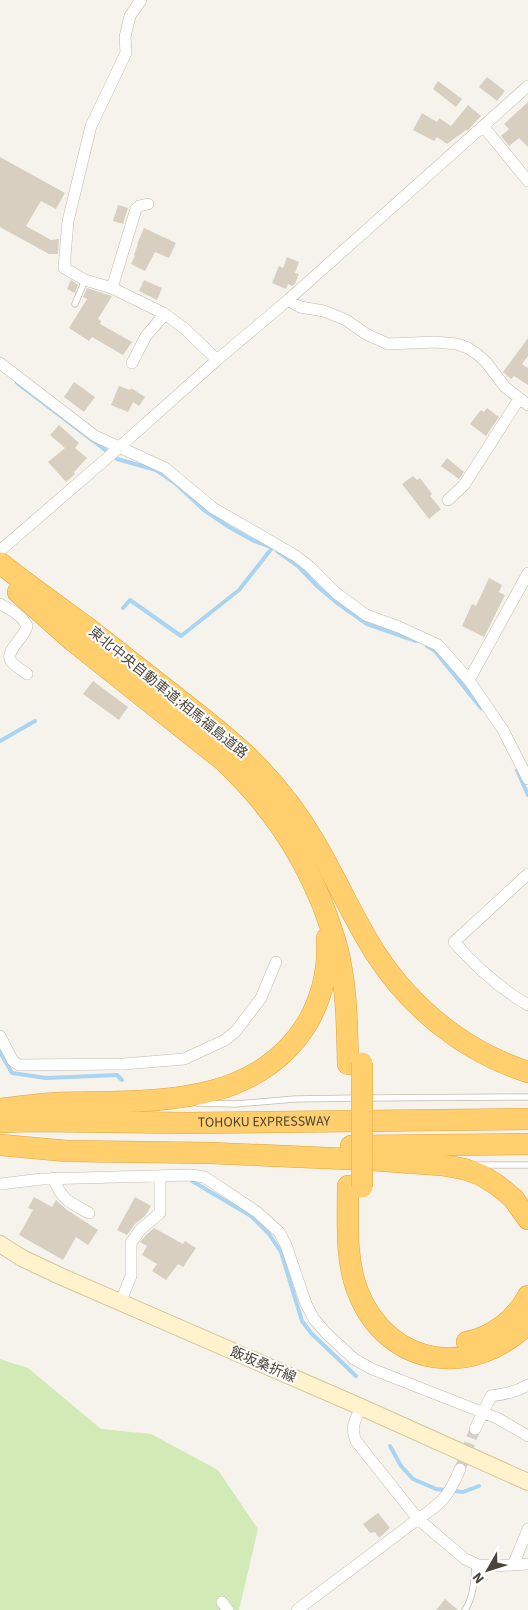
<svg xmlns="http://www.w3.org/2000/svg" width="528" height="1610" font-family="'Source Sans 3','Noto Sans JP',sans-serif">
  <style>
    .green { fill: #d2eab5 }
    .lines { fill: none; stroke-linecap: round; stroke-linejoin: round }
    .stream { stroke: #a9d4f2; stroke-width: 4 }
    .building { fill: #d8cfc1 }
    .street-tunnel { stroke: #d4d0c8; stroke-width: 11; stroke-dasharray: 11 5.5; stroke-linecap: butt }
    .lane-casing { stroke: #c2bbae; stroke-width: 7 }
    .street-casing { stroke: #c2bbae; stroke-width: 12 }
    .secondary-casing { stroke: #d6c79b; stroke-width: 18 }
    .highway-casing { stroke: #e0a43c; stroke-width: 22 }
    .lane { stroke: #fff; stroke-width: 5.5 }
    .street { stroke: #fff; stroke-width: 11 }
    .secondary { stroke: #fff3cd; stroke-width: 16 }
    .highway { stroke: #ffcf6e; stroke-width: 21 }
    .highway-bridge-casing { stroke: #e0a43c; stroke-width: 22; stroke-linecap: butt }
    .highway-bridge { stroke: #ffcf6e; stroke-width: 21 }
    .labels { text-anchor: middle; dominant-baseline: central; stroke-width: 4; stroke-linejoin: round; paint-order: stroke }
    .street-label { font-size: 14px; fill: #4b4439; stroke: #fff }
  </style>
  <rect width="100%" height="100%" fill="#f6f3ec"/>
  <path class="green" d="M0,1359L28,1368L101,1429L151,1434L218,1470L258,1529L239,1610H0Z"/>
  <g class="lines">
    <path class="stream" d="M17,383L117,459L156,470L175,483L204,510L229,527L254,541L271,547
      M277,551L298,566L318,587L336,602L367,624L416,641
      M123,608L130,600L181,636L239,590L272,548
      M427,646L435,651L481,708
      M0,741L35,721
      M517,770L528,795
      M0,1052L12,1073L46,1078L117,1075L122,1080
      M192,1181L251,1216L269,1234L281,1252L302,1321L311,1333L356,1376
      M390,1446L401,1466L413,1479L436,1489L463,1492L479,1486"/>
  </g>
  <path class="building" d="M487,77L505,91L497,101L479,87Z
    M438,81L462,99L456,107L433,89Z
    M528,102V147L519,138L509,146L501,136L509,129L504,124Z
    M468,105L481,116L467,131L466,130L447,144L437,137L434,141L413,130L422,113L437,122L439,118L451,126Z
    M0,157L65,193L56,209L41,201L26,226L51,240L59,239L58,254H49L0,227Z
    M118,205L128,208L123,224L113,221Z
    M144,228L176,243L169,258L155,252L145,271L131,264L135,256L134,255L138,244H137Z
    M287,257L299,262L295,273L299,274L295,284L292,286L288,284L286,289L272,283L279,266L283,268Z
    M71,280L78,285L75,293L67,289Z
    M144,280L162,288L157,300L139,291Z
    M87,288L112,296L98,319L101,321L100,324L132,342L123,355L92,337L89,341L69,328L87,299L83,297Z
    M528,338V356L522,364L528,368V385L514,376L511,379L503,372Z
    M74,382L95,397L84,412L64,397Z
    M119,386L130,390L131,388L145,397L139,406L133,402L128,412L111,405Z
    M487,408L499,417L486,436L470,424L481,410L484,412Z
    M59,425L79,443L75,448L87,458L74,472L75,474L66,482L48,462L65,448L50,435Z
    M447,458L464,472L459,479L441,466Z
    M413,476L417,480L420,478L432,494L430,496L441,509L429,519L402,484Z
    M489,578L502,585L499,592L505,595L484,637L462,626L472,604L476,606Z
    M93,681L128,707L119,720L83,694Z
    M34,1197L52,1207L56,1200L67,1210L98,1230L88,1245L76,1237L63,1260L19,1235L33,1210L28,1208Z
    M135,1197L151,1206L145,1216L135,1224L127,1235L117,1230Z
    M154,1228L183,1244L185,1241L196,1248L183,1267L178,1264L166,1280L152,1271L157,1264L142,1255L147,1246L140,1242L146,1235Z
    M378,1513L390,1528L379,1538L375,1532L370,1533L363,1524Z
    M445,1599L458,1610H436Z"/>
  <g class="lines">
    <path class="street-tunnel" d="M460,1469L475,1429"/>
    <defs>
      <path id="lane" d="M75,304L85,280
        M367,1098L528,1097
        M197,1103L235,1104L295,1099L358,1098
        M478,1165H528
        M465,1610C474,1596 474,1580 475,1564"/>
      <path id="street" d="M141,0L130,16L125,37L126,53L91,126L68,221L64,268L85,280L112,288L165,314L185,329L217,360
        M483,126L528,181
        M112,288L136,209L139,206L148,204
        M288,300L300,307L324,311L346,320L366,334L388,344L435,342L457,344L468,348L477,354L486,362L505,387L528,405
        M0,363L95,436L165,468L213,508L296,556L310,567L336,593L366,615L399,627L438,645L469,680L503,730L528,779
        M132,363L146,336L165,314
        M448,500L464,485L519,399
        M2,549L106,459L217,360L288,300L528,86
        M0,604C11,610 21,614 27,626C25,638 4,651 11,661C14,666 22,670 27,674
        M469,680L528,573
        M528,874L454,942C476,967 499,988 528,1005
        M0,1036L13,1061L19,1065L124,1064L184,1059L225,1040L236,1031L261,998L276,962
        M53,1178C62,1200 69,1202 89,1213
        M0,1184L42,1179L191,1175L204,1177L215,1184L257,1212L279,1232L286,1245L306,1304L314,1319L326,1333L354,1359L372,1369L497,1418L528,1436
        M120,1303L131,1276V1243L140,1230L160,1213V1176
        M361,1407C355,1421 350,1427 356,1441L418,1519L465,1559L478,1565L494,1566L528,1564
        M475,1429L491,1396C505,1394 516,1392 528,1385
        M513,1565L528,1529
        M222,1602L228,1610
        M297,1610L418,1519C442,1503 449,1496 460,1469"/>
      <path id="secondary" d="M0,1244L22,1258L60,1276L361,1407L528,1482"/>
      <g id="highway">
        <path d="M0,563C28,585 56,605 85,626C116,650 146,674 177,698C202,718 229,738 252,761C276,785 297,812 314,841C336,878 353,918 376,954C412,1009 465,1052 528,1072"/>
        <path d="M18,592L73,641L224,761C268,803 299,847 322,903C329,922 337,942 340,961C347,995 347,1029 348,1064"/>
        <path d="M0,1109C19,1107 38,1104 57,1103C146,1100 254,1111 308,1022C322,997 329,967 327,938"/>
        <path id="s1" d="M0,1122L35,1121L187,1123L528,1119"/>
        <path d="M0,1145L67,1151L211,1153L372,1160L442,1165L464,1169L481,1175L497,1185L513,1198L528,1219"/>
        <path d="M351,1146L528,1144"/>
        <path d="M348,1186C348,1220 345,1260 358,1292C388,1368 473,1379 528,1323"/>
        <path d="M467,1342C493,1337 516,1319 528,1296"/>
      </g>
    </defs>
    <use href="#lane" class="lane-casing"/>
    <use href="#street" class="street-casing"/>
    <use href="#secondary" class="secondary-casing"/>
    <use href="#highway" class="highway-casing"/>
    <use href="#lane" class="lane"/>
    <use href="#street" class="street"/>
    <use href="#secondary" class="secondary"/>
    <use href="#highway" class="highway"/>
    <defs>
      <path id="highway-bridge" d="M362,1187V1063"/>
    </defs>
    <use href="#highway-bridge" class="highway-bridge-casing"/>
    <use href="#highway-bridge" class="highway-bridge"/>
  </g>
  <g class="labels">
    <g class="street-label">
      <text transform="translate(168 693) rotate(39)">東北中央自動車道;相馬福島道路</text>
      <text stroke="none"><textPath href="#s1" startOffset="264">TOHOKU EXPRESSWAY</textPath></text>
      <text transform="translate(263 1365) rotate(23)">飯坂桑折線</text>
    </g>
  </g>
  <g transform="translate(488 1570) rotate(231)" stroke="#ffffff" stroke-width="4" paint-order="stroke">
  <path d="M0-4L9 19L0 12L-9 19Z" fill="#4b4439"/>
  <text y="-8" font-size="14" font-weight="bold" text-anchor="middle" fill="#4b4439">N</text>
  </g>
</svg>
